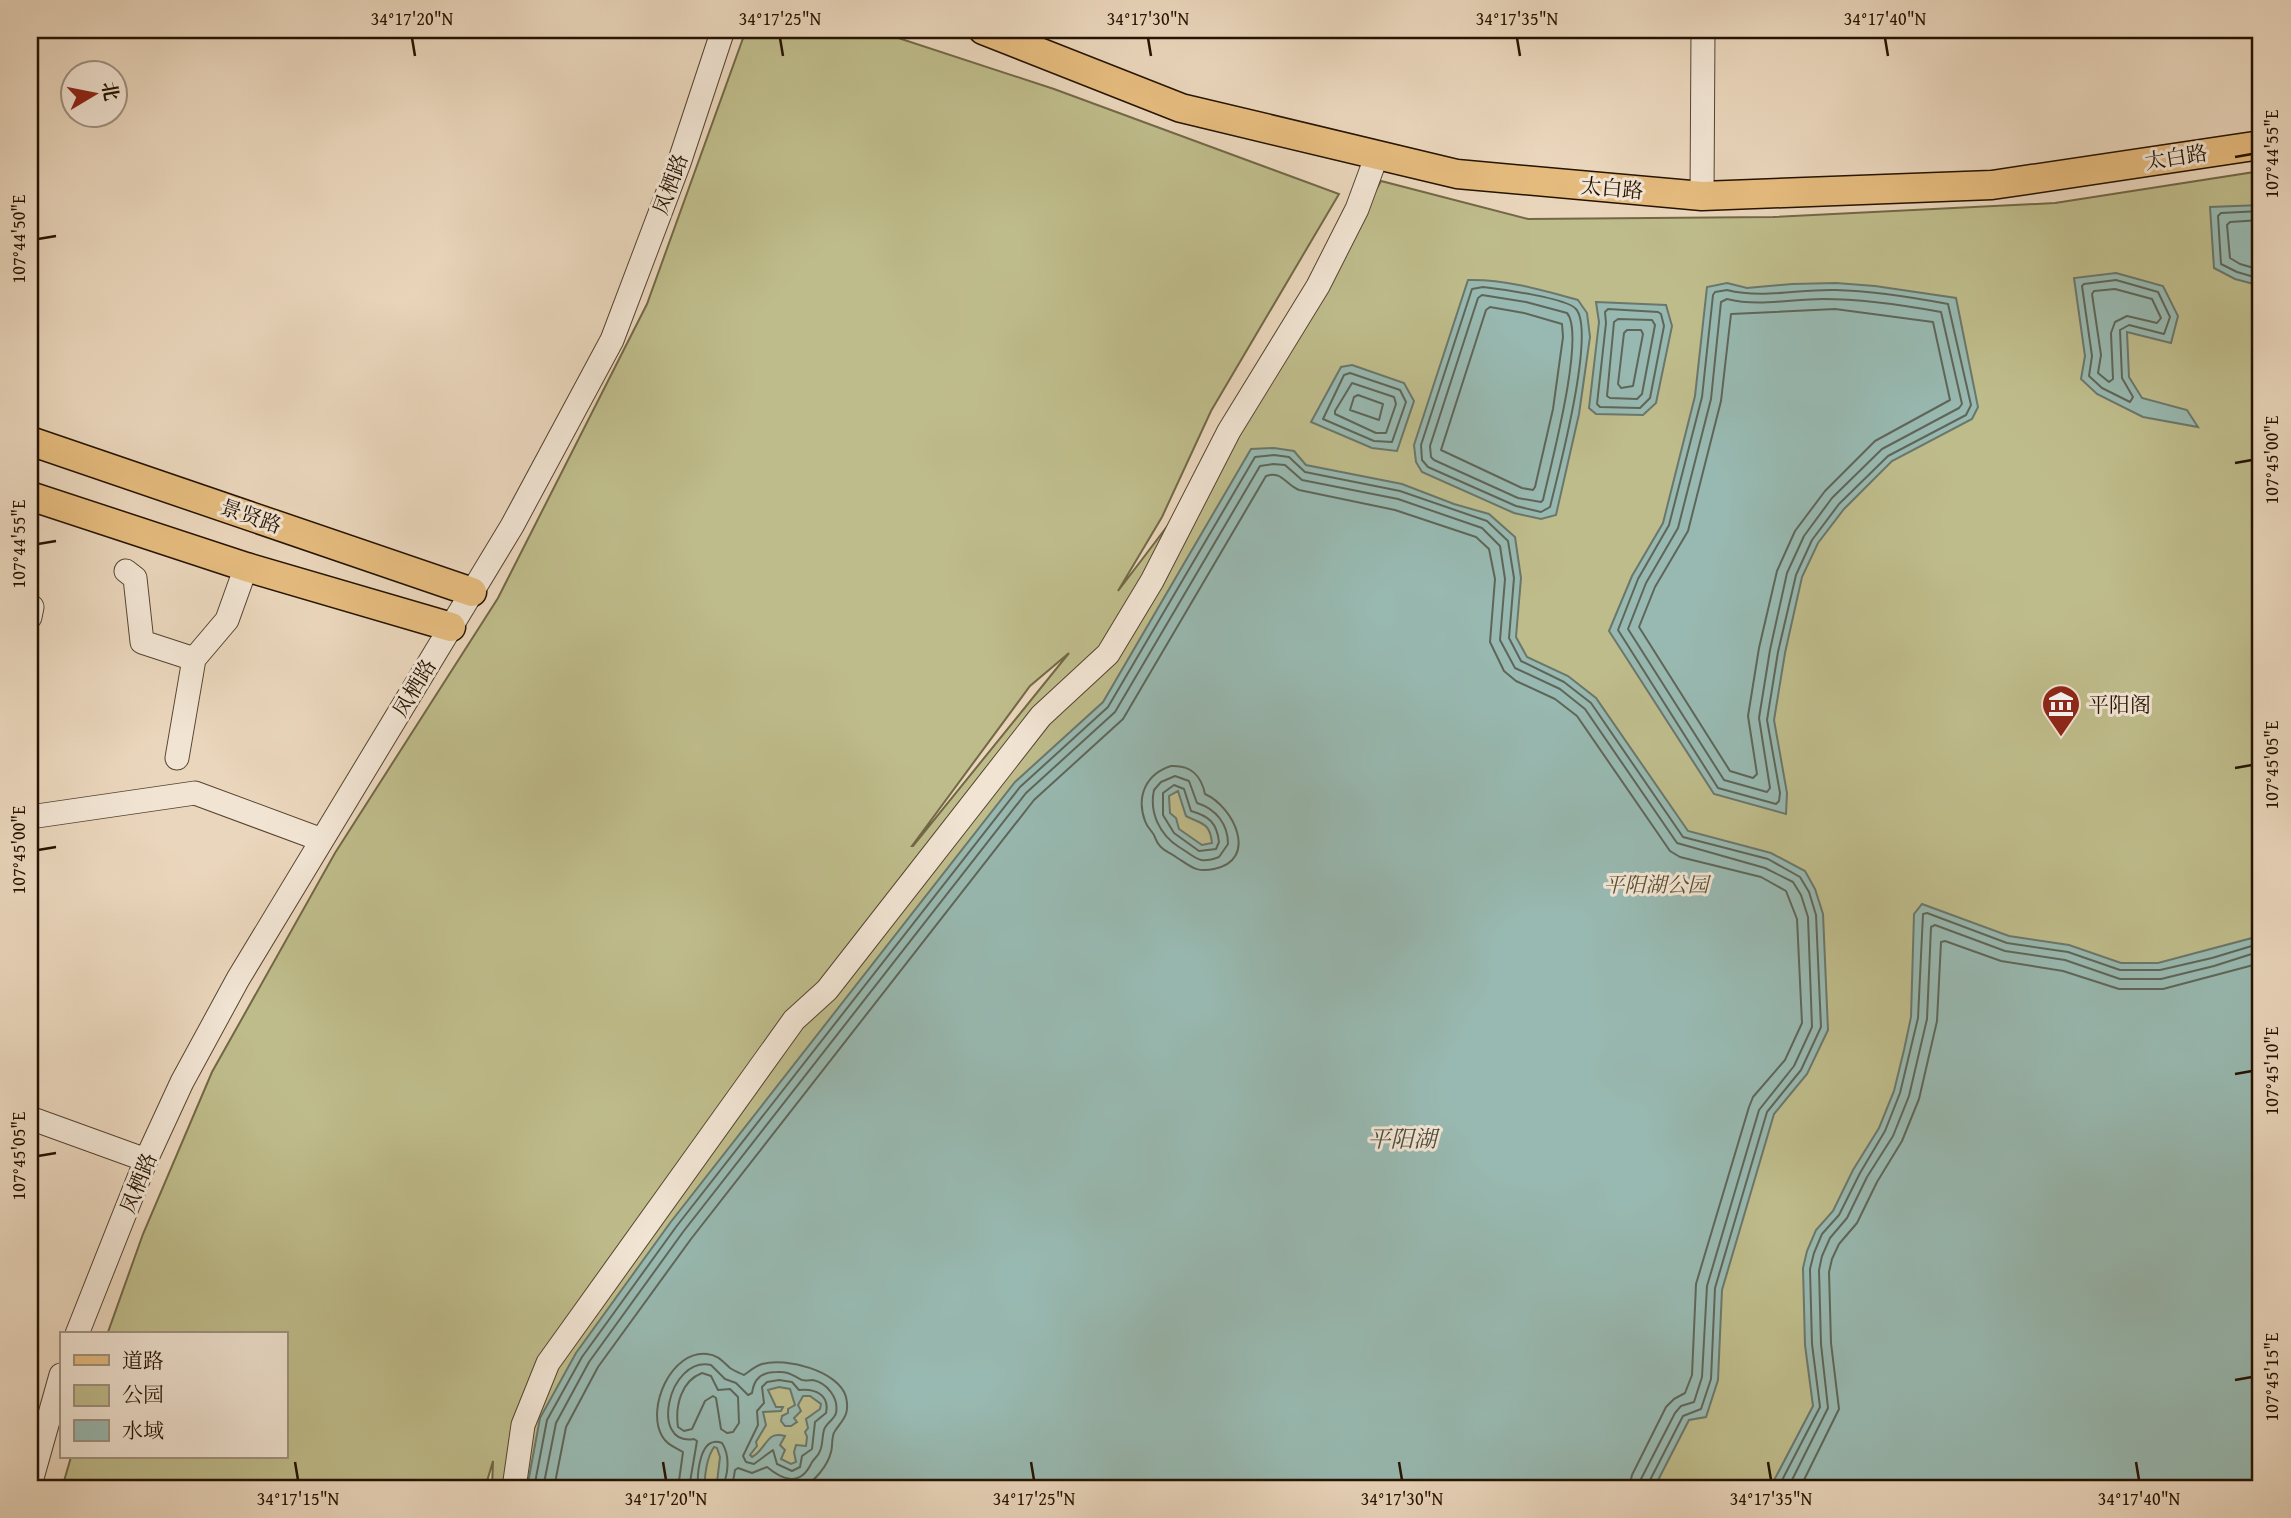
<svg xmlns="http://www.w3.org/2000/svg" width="2291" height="1518" font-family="'Gentium Book Plus','Noto Serif SC',serif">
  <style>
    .green { fill: #bfbc8b; stroke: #726846; stroke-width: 2; fill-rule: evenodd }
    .water { fill: #98b9b1; stroke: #6a776b; stroke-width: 2; fill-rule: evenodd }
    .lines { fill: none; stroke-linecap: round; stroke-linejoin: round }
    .shore { stroke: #5e6659; stroke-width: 2 }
    .minor-casing { stroke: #564430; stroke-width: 25 }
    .major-casing { stroke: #251301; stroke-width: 31 }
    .minor { stroke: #f1e4d3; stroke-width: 23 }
    .major { stroke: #e5bb7e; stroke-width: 28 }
    .ticks { fill: none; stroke: #251301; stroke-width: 2.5 }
    .labels { text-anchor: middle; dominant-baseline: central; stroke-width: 6; stroke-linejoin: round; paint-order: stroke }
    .street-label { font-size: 21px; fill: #251301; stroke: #f1e4d3 }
    .poi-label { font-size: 21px; fill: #251301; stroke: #f1e4d3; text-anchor: start }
    .park-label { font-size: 21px; font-style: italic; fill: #5b4e31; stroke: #f1e4d3 }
    .water-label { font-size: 23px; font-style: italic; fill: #4d4d3f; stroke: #f1e4d3 }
    .neatline { fill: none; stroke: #251301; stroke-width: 2.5 }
    .ticks-label { font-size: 18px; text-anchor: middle; fill: #251301 }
  </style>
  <rect width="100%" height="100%" fill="#ead6bc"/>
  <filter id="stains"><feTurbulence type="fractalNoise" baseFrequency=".00286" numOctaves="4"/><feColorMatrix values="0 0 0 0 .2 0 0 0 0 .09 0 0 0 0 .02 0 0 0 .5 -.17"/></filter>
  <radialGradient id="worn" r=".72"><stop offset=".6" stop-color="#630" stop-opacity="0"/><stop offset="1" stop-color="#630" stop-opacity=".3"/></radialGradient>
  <path class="green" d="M746,30H874L1054,89L1339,194L1211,411L1162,517L1118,591L1248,420L1381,181L1528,219L1773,217L2055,203L2261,171V1488H492L493,1461L485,1488H62L71,1457H285V1334H107L108,1332L143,1234L212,1072L335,853L498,598L647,304ZM1069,653L913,846H912L1030,686Z"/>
  <path class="water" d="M2261,205V286L2235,279L2214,268L2210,207Z
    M2116,273L2163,286L2178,316L2171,343L2127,332L2129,377L2142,398L2187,410L2198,427L2143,417L2097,394L2081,379L2085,356L2074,278Z
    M1468,280C1505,279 1542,290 1578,300L1587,313L1590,337L1579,414L1556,515L1541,519L1514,513L1422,472L1416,462L1414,445Z
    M1727,283L1747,288L1792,284L1836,283L1875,286L1956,298L1978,407L1972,419L1892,461L1844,509L1818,543L1802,577L1785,653L1774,720L1787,793L1786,814L1714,794L1609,631L1632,576L1663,523L1695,396L1707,287Z
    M1596,302L1666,305L1672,326L1656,403L1643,415L1596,414L1589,408L1599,322Z
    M1352,365L1404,383L1414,401L1397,451L1372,448L1311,422L1341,367Z
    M1274,448L1294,451L1306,465L1402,484L1454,504L1489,514L1515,537L1521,578L1516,637L1527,657L1568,676L1596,698L1688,831L1771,853L1805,871L1815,889L1823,914L1828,1030L1807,1074L1774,1114L1722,1290L1718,1380L1706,1417L1689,1420L1654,1488H706L717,1482L720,1457L717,1448L714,1447C707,1457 704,1476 705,1488H527L540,1418L576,1353L670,1223L1015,782L1103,702L1251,449ZM1178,791L1186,816C1201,824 1210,822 1212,843L1202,845L1179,829L1176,818L1170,813L1169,796ZM779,1387L790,1389L795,1405L788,1409V1413L782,1416L781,1421L785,1426H791L797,1422L794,1418L801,1411L798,1405L803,1396H810L821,1404L820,1409L806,1419L808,1428L805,1432L807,1437L806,1446L796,1445L794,1452L796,1462L791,1464L781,1459L785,1450L780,1445L785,1436C766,1430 767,1449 752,1457L750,1455L757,1446L756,1442L766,1425L763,1412L781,1411L783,1407H776L768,1390Z
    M1922,904L2009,936L2069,945L2121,963H2158L2252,938L2261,930V1488H1770L1813,1406L1805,1345L1803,1268L1807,1251L1816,1230L1833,1211L1853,1170L1879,1128L1894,1091L1904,1050L1911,1017L1914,914Z"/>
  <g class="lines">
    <path class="shore" d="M2261,211L2221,213L2218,216L2221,264L2237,272L2261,279
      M2261,220L2230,222L2227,225L2230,258L2240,264L2261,270
      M2116,280L2158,292L2170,317L2164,334L2129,325L2120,330L2122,378L2133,397L2130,402L2102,388L2089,376L2092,356L2082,286L2084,284Z
      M1483,287C1500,289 1567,298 1576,309C1596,332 1558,474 1550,507L1541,512L1516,506L1428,467L1422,460L1421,445L1472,289Z
      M2115,289L2152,299L2161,318L2157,323L2127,316L2115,322L2111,333L2113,379L2109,382L2098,373L2101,355L2092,294L2094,291Z
      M1727,290C1762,299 1799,289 1835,290C1873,291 1911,297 1948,304L1971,405L1966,415L1888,456L1839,504L1812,540L1796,575L1778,652L1767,720L1780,793L1779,801L1776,804L1718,788L1618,630L1638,579L1669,525L1702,397L1713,295L1715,292Z
      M1482,295L1526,302L1567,313C1586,335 1550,468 1543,500L1541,502L1518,498L1434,460L1431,457L1430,446L1478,298Z
      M1727,299C1758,307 1791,299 1823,299C1862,299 1903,305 1941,312L1962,404L1959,408L1882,449L1832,498L1804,536L1787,573L1770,650L1759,718L1770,788L1767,792L1724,780L1628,629L1646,583L1678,528L1711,399L1721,302Z
      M1490,307L1524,313L1562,324L1563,337L1553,409L1535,487L1533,490L1522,488L1441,450L1486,310Z
      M1608,309L1658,312L1661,314L1664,326L1650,398L1640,408L1600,407L1597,404L1606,323L1605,312Z
      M1835,309L1933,322L1950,400L1875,441L1825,491L1795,531L1777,571L1759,648L1748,716L1757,774L1753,778L1730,771L1639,627L1655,587L1688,531L1721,401L1731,314Z
      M1618,319L1652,320L1655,325L1642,394L1637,399L1610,398L1607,396L1614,322Z
      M1627,330H1641L1643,334L1633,386L1621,388L1618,384L1624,333Z
      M1350,373L1400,390L1406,402L1392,442L1374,441L1323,419L1344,375Z
      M1352,383L1394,397L1396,404L1386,433H1376L1335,414V411Z
      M1358,395L1383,404L1379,420L1350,410L1354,397Z
      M1171,766C1191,765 1201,775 1205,794C1234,807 1259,860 1214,869C1196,873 1190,866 1176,857C1171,853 1166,852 1162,848C1157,844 1156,840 1154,835C1151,830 1147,827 1145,821C1136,796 1146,774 1171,766Z
      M1175,776L1189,781L1197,803C1216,809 1228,824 1228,844L1219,857C1198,865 1196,857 1179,847C1160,835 1149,813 1154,790L1161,782Z
      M1174,785L1184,789L1191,811C1209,816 1217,823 1219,842L1216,849L1199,851L1174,833L1163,815V793Z
      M702,1373L711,1376L718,1390L730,1389L738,1397L739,1423L733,1432L727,1433L721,1429L716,1398L713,1396L705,1401L692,1429L684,1431L678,1427C675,1406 681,1381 702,1373Z
      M779,1380L792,1382L799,1390C815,1388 830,1395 826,1413L815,1422L812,1449L802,1456L800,1467L792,1471L777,1464L773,1450L754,1464L746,1462L743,1456L758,1425L757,1411L764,1403L762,1387L767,1382Z
      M534,1488L547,1420L582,1357L676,1227L1020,787L1108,707L1255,457L1274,455L1289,457L1305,472L1400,491L1487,521L1508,541L1514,578L1509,638L1521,661L1564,682L1591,703L1683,837L1768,859L1800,877L1809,892L1816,915L1821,1027L1801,1070L1767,1112L1715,1288L1711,1379L1701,1409L1683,1416L1649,1482L1648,1488
      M543,1488L556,1423L589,1362L683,1232L1026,793L1115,712L1260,466L1273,464L1285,465L1302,480L1398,499L1482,528L1500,546L1505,579L1500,640L1515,668L1560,689L1585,709L1677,843L1765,868L1793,882L1801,895L1808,917L1812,1027L1794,1066L1759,1110L1707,1286L1702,1377L1694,1402L1681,1406L1675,1413L1641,1479L1640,1488
      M554,1488L566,1427L598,1367L691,1239L1034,800L1123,719L1266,476C1281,470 1286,485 1299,490L1395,510L1476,537L1489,549L1495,579L1490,642L1504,671L1516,681L1555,699L1577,716L1670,851L1680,857L1761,877L1786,891L1797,919L1802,1023L1785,1060L1753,1097L1749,1107L1696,1284L1692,1375L1685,1393L1674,1399L1666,1407L1632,1475L1629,1488
      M678,1488L683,1452C675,1447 667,1445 662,1436C646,1408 671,1350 707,1354C718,1355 722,1361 730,1368C734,1371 740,1373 744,1375C750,1371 755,1366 762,1364C786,1357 839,1371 846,1397C850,1415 843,1419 835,1431C831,1436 833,1446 831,1452C828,1465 814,1483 801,1488
      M689,1488L697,1441L694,1439C649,1447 668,1356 711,1365L725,1379L736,1383L748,1395L752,1393C754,1378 762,1372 777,1372C789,1371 793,1376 802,1380C806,1381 810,1380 813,1380C827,1383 839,1398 836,1413C834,1420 826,1423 824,1430C822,1437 823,1444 820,1451C818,1457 813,1459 811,1464C800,1486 784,1481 767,1467L752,1473L738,1468L735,1470L732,1488
      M698,1488C697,1473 700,1434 722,1443C730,1455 729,1476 721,1488
      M1778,1488L1820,1407L1812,1344L1810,1269L1814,1253L1822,1234L1839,1215L1860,1173L1885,1131L1900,1093L1918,1018L1923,914L1927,913L2007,943L2068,952L2120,970H2160L2212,958L2255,945L2261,940
      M1788,1488L1828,1408L1821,1344L1819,1270L1822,1256L1830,1238L1847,1218L1867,1177L1893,1136L1909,1096L1927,1019L1931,927L1935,925L2005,951L2065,960L2120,979H2161L2214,966L2261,951
      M1800,1488L1839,1409L1831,1343L1829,1272L1832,1259L1839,1244L1857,1223L1877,1182L1902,1141L1919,1099L1937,1021L1941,942L1945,941L2001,961L2063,971L2119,989H2163L2261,963"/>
    <defs>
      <path id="minor" d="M1702,196L1703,30
        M126,571L135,578L142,642L194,659
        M30,617L32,607
        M177,758L194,659L227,620L246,567
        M30,817L195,793L322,840
        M30,1118L146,1160
        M77,1334L146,1160L182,1082L238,979L512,526L612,340L679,163L723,30
        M30,1485L61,1375
        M514,1488L523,1425L548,1363L794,1020L827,990L1041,716L1108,654L1152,581L1229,431L1318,286L1357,209L1377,155"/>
      <path id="major" d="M983,30L1181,108L1457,174L1702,196L1992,185L2261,145
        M30,441L472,592
        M30,496L246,567L451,627"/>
    </defs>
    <use href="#minor" class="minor-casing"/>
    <use href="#major" class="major-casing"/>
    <use href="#minor" class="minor"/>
    <use href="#major" class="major"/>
  </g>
  <path class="ticks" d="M412,38L415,56M780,38L783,56M1148,38L1151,56M1517,38L1520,56M1885,38L1888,56M2235,157L2252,154M38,239L56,236M2235,463L2252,460M38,544L56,541M2235,768L2252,765M38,850L56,847M2235,1074L2252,1071M38,1156L56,1153M2235,1380L2252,1377M295,1462L298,1480M663,1462L666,1480M1031,1462L1034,1480M1399,1462L1402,1480M1768,1462L1771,1480M2136,1462L2139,1480"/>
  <defs>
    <symbol id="museum-pin" viewBox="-11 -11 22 30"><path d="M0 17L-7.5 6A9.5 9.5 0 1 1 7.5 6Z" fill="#8f2418" stroke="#f1e4d3"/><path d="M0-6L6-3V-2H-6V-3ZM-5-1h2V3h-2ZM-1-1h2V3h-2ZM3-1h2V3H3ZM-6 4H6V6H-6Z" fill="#fff"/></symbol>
  </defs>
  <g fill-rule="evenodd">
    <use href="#museum-pin" x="2039" y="682" width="44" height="60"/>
  </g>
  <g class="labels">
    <g class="street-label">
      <text transform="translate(2176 157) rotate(-9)">太白路</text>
      <text transform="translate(670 184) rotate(-70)">凤栖路</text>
      <text transform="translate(1612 188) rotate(5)">太白路</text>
      <text transform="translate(251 516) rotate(19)">景贤路</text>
      <text transform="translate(414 688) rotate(-59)">凤栖路</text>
      <text transform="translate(138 1183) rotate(-68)">凤栖路</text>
    </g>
    <g class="poi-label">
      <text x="2088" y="704">平阳阁</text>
    </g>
    <g class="park-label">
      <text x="1656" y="884">平阳湖公园</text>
    </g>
    <g class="water-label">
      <text x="1402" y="1138">平阳湖</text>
    </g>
  </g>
  <rect width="2291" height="1518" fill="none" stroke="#ead6bc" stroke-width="77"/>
  <rect x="60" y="1332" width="228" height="126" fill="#f1e4d3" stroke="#9f907f" stroke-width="2"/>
  <rect x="74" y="1355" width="35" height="10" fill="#e5bb7e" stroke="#9f907f" stroke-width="2"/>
  <text x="122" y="1368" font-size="21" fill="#251301">道路</text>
  <rect x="74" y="1385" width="35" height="21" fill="#bfbc8b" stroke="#9f907f" stroke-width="2"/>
  <text x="122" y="1402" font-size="21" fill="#251301">公园</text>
  <rect x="74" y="1420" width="35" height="21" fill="#98b9b1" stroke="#9f907f" stroke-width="2"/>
  <text x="122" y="1438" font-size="21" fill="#251301">水域</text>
  <g transform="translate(94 94) rotate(80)"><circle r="33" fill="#f1e4d3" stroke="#9f907f" stroke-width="2"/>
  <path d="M0-5L12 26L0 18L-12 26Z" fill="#8f2418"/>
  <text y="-10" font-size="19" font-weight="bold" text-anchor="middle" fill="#251301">北</text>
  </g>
  <rect x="38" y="38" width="2214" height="1442" class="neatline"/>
  <g class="ticks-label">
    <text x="412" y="25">34°17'20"N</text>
    <text x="780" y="25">34°17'25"N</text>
    <text x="1148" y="25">34°17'30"N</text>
    <text x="1517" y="25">34°17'35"N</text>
    <text x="1885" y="25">34°17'40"N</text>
    <text transform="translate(2272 154) rotate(-90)" y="6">107°44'55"E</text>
    <text transform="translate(19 239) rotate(-90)" y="6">107°44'50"E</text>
    <text transform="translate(2272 460) rotate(-90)" y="6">107°45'00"E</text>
    <text transform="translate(19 544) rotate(-90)" y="6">107°44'55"E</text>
    <text transform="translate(2272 765) rotate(-90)" y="6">107°45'05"E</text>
    <text transform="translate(19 850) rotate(-90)" y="6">107°45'00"E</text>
    <text transform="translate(2272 1071) rotate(-90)" y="6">107°45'10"E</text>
    <text transform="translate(19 1156) rotate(-90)" y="6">107°45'05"E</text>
    <text transform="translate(2272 1377) rotate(-90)" y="6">107°45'15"E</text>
    <text x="298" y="1505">34°17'15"N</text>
    <text x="666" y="1505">34°17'20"N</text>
    <text x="1034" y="1505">34°17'25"N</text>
    <text x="1402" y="1505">34°17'30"N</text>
    <text x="1771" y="1505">34°17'35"N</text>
    <text x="2139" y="1505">34°17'40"N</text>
  </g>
  <rect width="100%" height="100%" filter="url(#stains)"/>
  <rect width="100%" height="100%" fill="url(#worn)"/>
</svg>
